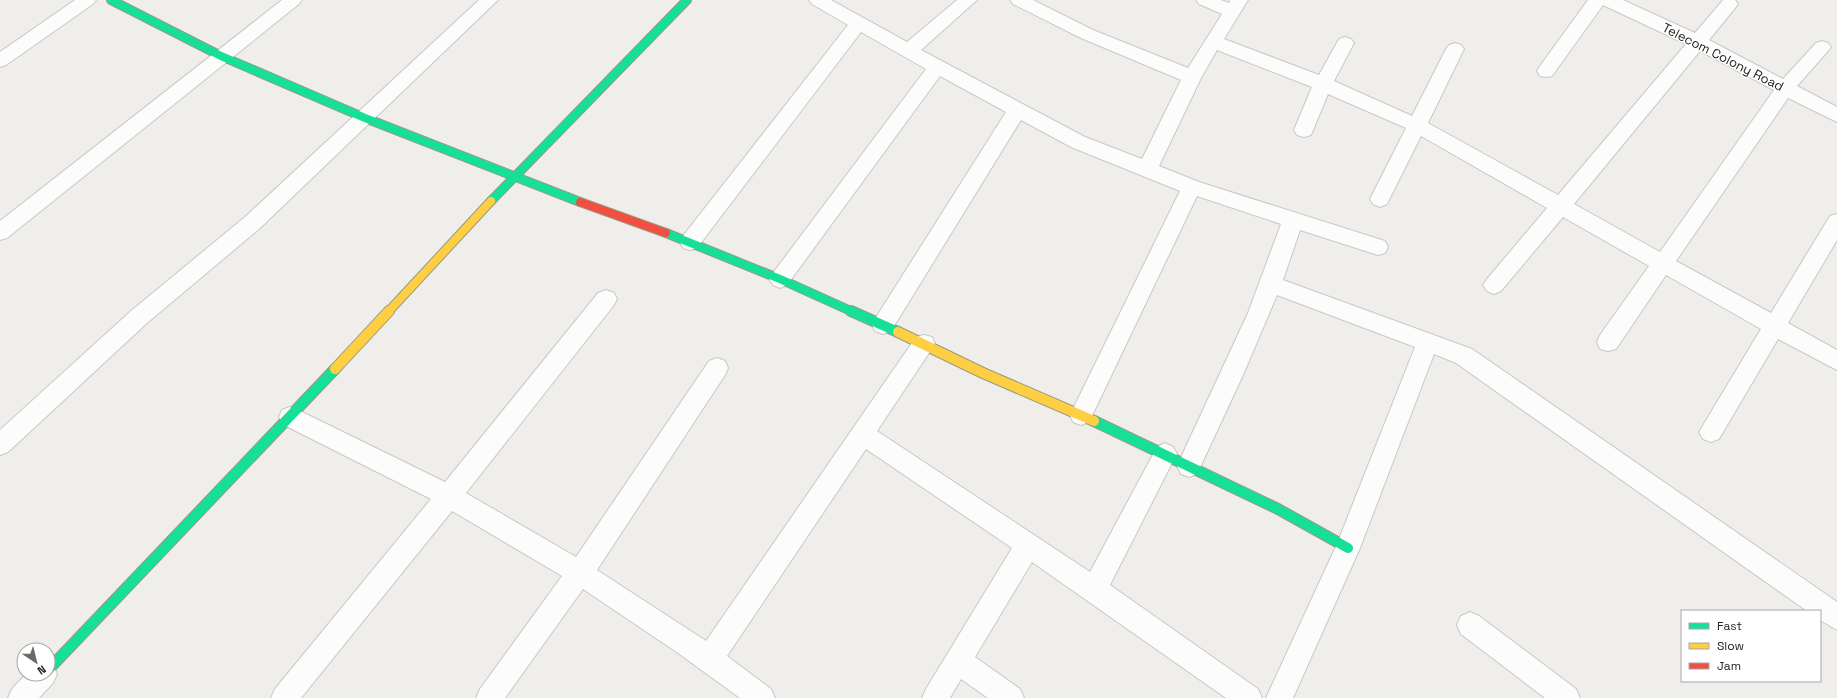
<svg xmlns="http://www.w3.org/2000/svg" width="1837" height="698" font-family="'Space Grotesk',sans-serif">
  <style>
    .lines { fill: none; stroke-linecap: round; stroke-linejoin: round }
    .street-casing { stroke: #c9c8c7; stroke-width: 2 }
    .fast-far1-casing { stroke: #999a82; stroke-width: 10 }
    .fast-casing { stroke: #999a82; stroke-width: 12 }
    .slow-far1-casing { stroke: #999a82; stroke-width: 10 }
    .slow-casing { stroke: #999a82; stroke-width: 12 }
    .jam-casing { stroke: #999a82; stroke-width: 10 }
    .street { fill: #fdfcfc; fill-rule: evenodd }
    .fast-far1 { stroke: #16e098; stroke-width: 8 }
    .fast { stroke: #16e098; stroke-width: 10 }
    .slow-far1 { stroke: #ffcf43; stroke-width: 8 }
    .slow { stroke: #ffcf43; stroke-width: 10 }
    .jam { stroke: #f24e42; stroke-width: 8 }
    .labels { text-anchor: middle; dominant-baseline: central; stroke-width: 3; stroke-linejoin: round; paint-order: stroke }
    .street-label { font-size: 13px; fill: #222; stroke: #fff }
  </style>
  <rect width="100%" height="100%" fill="#f0eeeb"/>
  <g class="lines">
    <defs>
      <path id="street" d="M75,0H96L93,4L6,65L0,67V52Z
        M282,0H302L299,4L7,238L0,240V221Z
        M479,0H498L259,229L147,323L8,452L0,455V430L131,311L245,217Z
        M809,0H831L907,42L957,0H977L921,50L1085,137L1142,159L1181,80L1081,38L1013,4L1010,0H1033L1093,30L1188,68L1222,14L1199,4L1196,0H1221L1229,3L1230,0H1248L1224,39L1319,75L1339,39L1345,37L1351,39L1354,43L1334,81L1412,116L1446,49L1449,45L1455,43L1461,45L1464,49L1428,123L1558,195L1686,44L1603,5L1552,76L1546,77L1540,76L1537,71L1540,66L1588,0H1623L1695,33L1723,0H1735L1738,4L1735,8L1709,40L1783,79L1816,43L1822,41L1828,43L1831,47L1828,51L1797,86L1837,107V122L1788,98L1676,261L1771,313L1830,216L1837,214V240L1788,323L1837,350V370L1778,339L1719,439L1711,442L1703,439L1699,432L1761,329L1666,275L1616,349L1608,351L1600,349L1597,342L1600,335L1649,266L1563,217L1501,291L1494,294L1487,291L1483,285L1487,279L1547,208L1421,136L1387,204L1380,207L1373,204L1370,199L1406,128L1328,94L1311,135L1304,137L1297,135L1294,130L1312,87L1217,50L1201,78L1159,166L1199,182L1385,241L1388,247L1385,253L1378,255L1300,230L1283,280L1472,349L1837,602V630L1820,620V611H1807L1456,363L1434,354L1360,548L1293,698H1266L1337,544L1415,347L1277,295L1243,375L1197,474L1189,477L1181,474L1177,466L1248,313L1281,224L1197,196L1089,422L1081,425L1073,422L1070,415L1180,191L1071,147L1021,120L891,331L883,334L875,331L872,325L875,319L1006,112L940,76L787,285L780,288L773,285L769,279L773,273L926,69L861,32L697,248L690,250L683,248L680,242L683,236L848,25L812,4ZM1700,51L1774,90L1660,252L1574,204Z
        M606,290L614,293L617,299L614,305L466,493L576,557L709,361L717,358L725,361L728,368L725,375L597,570L706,641L916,337L924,335L932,337L935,344L877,431L1090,572L1157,447L1165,443L1173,447L1177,454L1173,461L1110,585L1258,689L1262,698H1226L1032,562L975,657L1020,689L1024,698H988L961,679L950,698H922L926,689L1012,548L866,449L727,656L771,689L775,698H740L678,653L583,589L505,698H476L480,689L562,576L452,511L301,698H271L275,689L431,499L282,424L279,417L282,410L290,407L298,410L445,482L598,293Z
        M1470,612L1479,616L1576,689L1580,698H1545L1461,634L1457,625L1461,616Z
        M48,662L53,665L57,674L53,683L39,698H8L12,689L26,674H48Z"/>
      <path id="fast-far1" d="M111,0L221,56L365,118L580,202
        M491,201L687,0
        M666,233L780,279L853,312"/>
      <path id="fast" d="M851,311L898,332
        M1094,421L1278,509L1348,548
        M48,670L335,369"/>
      <path id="slow-far1" d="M388,312L491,201"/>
      <path id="slow" d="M898,332L983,373L1094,421
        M335,369L389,311"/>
      <path id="jam" d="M580,202L666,233"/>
    </defs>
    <use href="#street" class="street-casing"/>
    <use href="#fast-far1" class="fast-far1-casing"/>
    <use href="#fast" class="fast-casing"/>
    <use href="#slow-far1" class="slow-far1-casing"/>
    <use href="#slow" class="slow-casing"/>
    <use href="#jam" class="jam-casing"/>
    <use href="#street" class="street"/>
    <use href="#fast-far1" class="fast-far1"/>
    <use href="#fast" class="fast"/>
    <use href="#slow-far1" class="slow-far1"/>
    <use href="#slow" class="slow"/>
    <use href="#jam" class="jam"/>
  </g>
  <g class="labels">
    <g class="street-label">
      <text transform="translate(1723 57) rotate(27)">Telecom Colony Road</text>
    </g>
  </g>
  <rect x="1681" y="610" width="140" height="72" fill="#ffffff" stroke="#a7a7a7"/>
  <rect x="1689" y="623" width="20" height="6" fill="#16e098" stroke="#a7a7a7"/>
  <text x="1717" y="630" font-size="12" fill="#222222">Fast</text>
  <rect x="1689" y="643" width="20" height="6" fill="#ffcf43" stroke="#a7a7a7"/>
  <text x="1717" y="650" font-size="12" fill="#222222">Slow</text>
  <rect x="1689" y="663" width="20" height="6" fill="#f24e42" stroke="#a7a7a7"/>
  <text x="1717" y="670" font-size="12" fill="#222222">Jam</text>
  <g transform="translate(36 662) rotate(145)"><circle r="19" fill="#ffffff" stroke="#a7a7a7"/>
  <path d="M0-3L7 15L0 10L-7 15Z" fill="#6a6968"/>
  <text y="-6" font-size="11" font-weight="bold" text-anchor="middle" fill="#222222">N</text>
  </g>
</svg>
